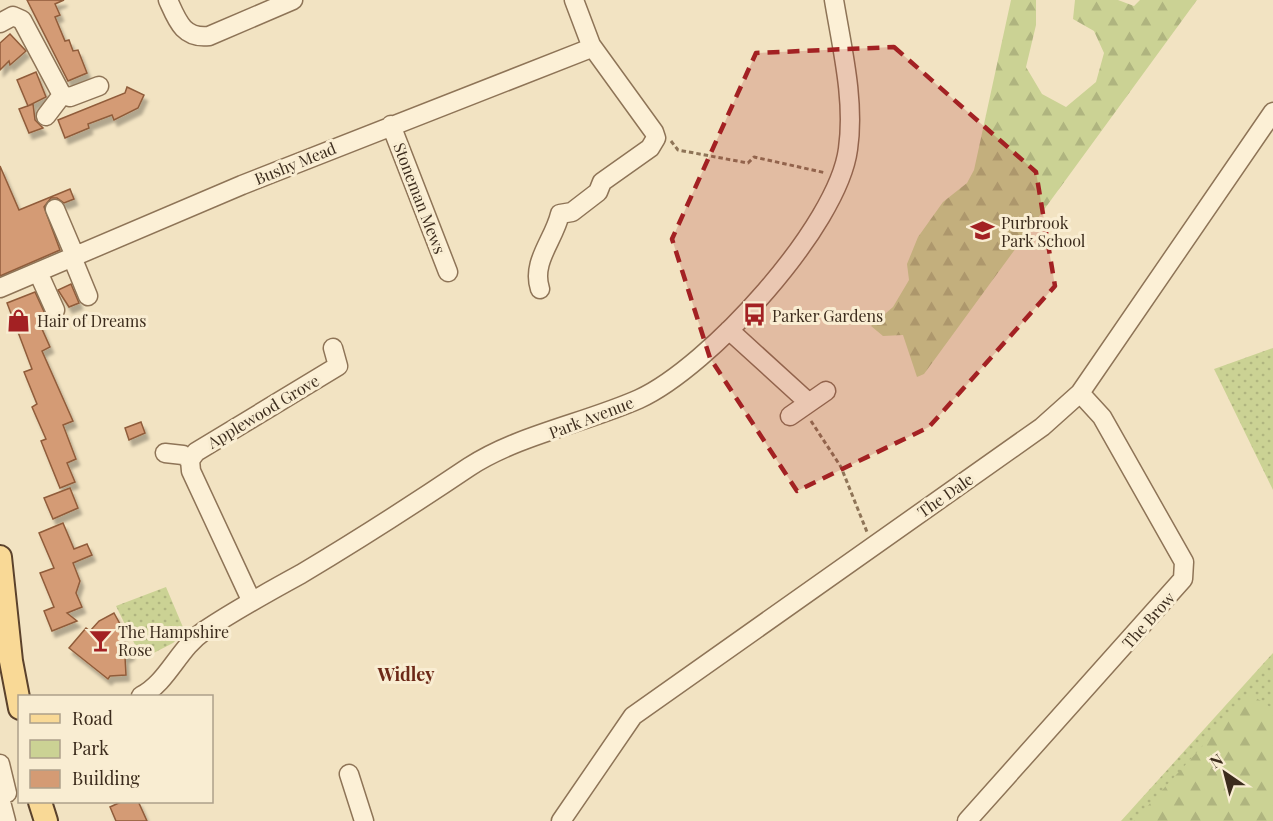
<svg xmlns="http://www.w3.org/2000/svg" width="1273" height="821" font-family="'Playfair Display',serif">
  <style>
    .green { fill: url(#green-dots) }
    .forest { fill: url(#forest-firs) }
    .building { fill: #d49b74; stroke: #905c3a; stroke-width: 1.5; filter: url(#shadow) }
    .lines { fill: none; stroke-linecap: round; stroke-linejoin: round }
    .minor-casing { stroke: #8e7457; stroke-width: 21 }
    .major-casing { stroke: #5b422c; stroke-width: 26 }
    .path { stroke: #8e7457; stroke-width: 3; stroke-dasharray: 4.5 3; stroke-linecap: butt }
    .minor { stroke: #fcf0d6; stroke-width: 18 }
    .major { stroke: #f9d996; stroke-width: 22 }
    .marked { fill: #a32123; fill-opacity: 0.2; stroke: #a32123; stroke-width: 4.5; stroke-dasharray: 12 8; stroke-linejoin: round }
    .labels { text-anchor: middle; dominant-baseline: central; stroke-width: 6; stroke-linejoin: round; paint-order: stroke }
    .street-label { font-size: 16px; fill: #3c2c1d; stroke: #f9edd2 }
    .poi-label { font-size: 16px; fill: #3c2c1d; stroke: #f9edd2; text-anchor: start }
    .neighbourhood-label { font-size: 18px; font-weight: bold; fill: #6d2918; stroke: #f9edd2 }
  </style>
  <defs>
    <pattern id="green-dots" width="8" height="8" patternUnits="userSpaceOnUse" patternTransform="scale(1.5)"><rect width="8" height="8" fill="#cbd294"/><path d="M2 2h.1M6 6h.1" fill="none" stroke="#afb47f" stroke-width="1.8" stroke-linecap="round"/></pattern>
    <pattern id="forest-firs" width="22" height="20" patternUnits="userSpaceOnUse" patternTransform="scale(1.5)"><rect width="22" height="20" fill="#cbd294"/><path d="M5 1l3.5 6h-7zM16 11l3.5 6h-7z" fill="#afb47f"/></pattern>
    <filter id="shadow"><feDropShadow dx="3.5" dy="6" stdDeviation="1.5" flood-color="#0004"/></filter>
  </defs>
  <rect width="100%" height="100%" fill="#f2e3c2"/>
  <path class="green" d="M1273,348V490L1214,369Z
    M166,587L185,632L173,643L142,659L116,606Z
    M1273,653V821H1121Z"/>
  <path class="forest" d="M1011,0H1036V25L1026,67L1042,94L1066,107L1096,82L1104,53L1094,31L1073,19L1075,0H1118L1134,6L1140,0H1197L924,374L917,377L903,335L883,336L871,326L893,307L909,280L907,264L918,237L943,202L967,183L974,170Z
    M1250,694L1273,709V821H1134Z"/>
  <path class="building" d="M27,0H64L55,4L60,15L55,17L65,41L69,40L73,51L78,50L87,73L68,81Z
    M10,34L26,51L10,65L9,61L0,70V43Z
    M36,72L46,97L28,106L17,80Z
    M127,87L144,95L138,108L114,120L112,115L88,124L89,128L65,138L58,120L125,93Z
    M33,104L35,120L43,128L29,133L19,109Z
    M0,166L19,210L70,189L74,199L64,203L57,198H51L44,207L60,250L0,276Z
    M71,284L79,303L69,307L58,290Z
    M35,292L46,316L38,320L50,347L42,351L73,421L63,425L76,459L67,463L75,482L60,488L41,441L46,439L32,407L37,404L24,372L32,369L7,303Z
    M141,422L145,433L129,440L125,428Z
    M70,488L78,508L53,519L44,498Z
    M63,523L74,549L87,544L92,555L73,563L80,581L76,593L82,607L67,613L77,621L52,631L44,611L54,607L40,573L54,568L39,533Z
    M114,613L120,624L117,626L131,654L125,657L126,675L110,676L108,679L69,648L86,628L90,631L99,621Z
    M123,801H138L147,821H116L110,807Z"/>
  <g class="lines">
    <defs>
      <path id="minor" d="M168,0C177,20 183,39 209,36L293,0
        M0,23L13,16L22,20L62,95L70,97L99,86
        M46,116L62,95
        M391,125L448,272
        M55,209L75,256
        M72,257L88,296
        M38,272L55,310
        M0,288L242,185L586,50L591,45
        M540,289C531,262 554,240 560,214L572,212L598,192L602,182L650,148L656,138L654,132L591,45L574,0
        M729,330L808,402
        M790,416L826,391
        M165,453L183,455L190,460
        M251,600L191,471L190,460L196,452L338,366L333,348
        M141,696C168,682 178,649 204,631C235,610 268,592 301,574C358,540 414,504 469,467C518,435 585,423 639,399C709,367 838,226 848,149C855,101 842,48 834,0
        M0,764L7,793
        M349,774L364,821
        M0,798L6,821
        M561,821L633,716L1042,427L1080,393L1273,112
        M967,821L1183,579L1184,562L1102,417L1080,393"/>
      <path id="major" d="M0,557L11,661L20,708
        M40,802L46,821"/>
    </defs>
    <use href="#minor" class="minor-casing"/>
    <use href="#major" class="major-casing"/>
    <path class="path" d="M671,141L678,150L748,163L754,157L826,173
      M811,421L841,467L867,532"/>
    <use href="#minor" class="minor"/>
    <use href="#major" class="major"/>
  </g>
  <path class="marked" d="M894,47L1036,172L1055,286L929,427L797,491L710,358L672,239L756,53Z"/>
  <defs>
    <symbol id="school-bare" viewBox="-9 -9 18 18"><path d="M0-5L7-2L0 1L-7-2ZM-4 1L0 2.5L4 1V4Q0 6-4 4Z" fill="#a32123" stroke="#f9edd2" stroke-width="2.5" paint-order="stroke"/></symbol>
    <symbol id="bus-bare" viewBox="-9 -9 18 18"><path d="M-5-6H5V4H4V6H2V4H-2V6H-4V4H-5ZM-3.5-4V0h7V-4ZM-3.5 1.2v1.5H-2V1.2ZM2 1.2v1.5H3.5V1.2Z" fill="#a32123" stroke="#f9edd2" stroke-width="2.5" paint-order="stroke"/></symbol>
    <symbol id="shop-bare" viewBox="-9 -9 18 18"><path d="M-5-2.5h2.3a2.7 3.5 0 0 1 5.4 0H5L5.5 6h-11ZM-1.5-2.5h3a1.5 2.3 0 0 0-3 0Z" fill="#a32123" stroke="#f9edd2" stroke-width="2.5" paint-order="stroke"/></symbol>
    <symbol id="bar-bare" viewBox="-9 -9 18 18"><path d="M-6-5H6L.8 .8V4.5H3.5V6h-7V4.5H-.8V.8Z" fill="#a32123" stroke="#f9edd2" stroke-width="2.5" paint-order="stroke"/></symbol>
  </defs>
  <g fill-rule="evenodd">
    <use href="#school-bare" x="966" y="214" width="33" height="33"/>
    <use href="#bus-bare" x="738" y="298" width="33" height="33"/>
    <use href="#shop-bare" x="2" y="304" width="33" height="33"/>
    <use href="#bar-bare" x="84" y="624" width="33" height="33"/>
  </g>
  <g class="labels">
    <g class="street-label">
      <text transform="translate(295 163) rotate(-22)">Bushy Mead</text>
      <text transform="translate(420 198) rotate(69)">Stoneman Mews</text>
      <text transform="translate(263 411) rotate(-31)">Applewood Grove</text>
      <text transform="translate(591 417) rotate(-21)">Park Avenue</text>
      <text transform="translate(945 495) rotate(-35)">The Dale</text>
      <text transform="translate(1148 620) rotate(-48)">The Brow</text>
    </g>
    <g class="poi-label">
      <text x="1001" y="222">Purbrook<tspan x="1001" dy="18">Park School</tspan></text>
      <text x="772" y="315">Parker Gardens</text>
      <text x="37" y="320">Hair of Dreams</text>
      <text x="118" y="631">The Hampshire<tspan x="118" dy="18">Rose</tspan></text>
    </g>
    <g class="neighbourhood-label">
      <text x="406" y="674">Widley</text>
    </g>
  </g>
  <rect x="18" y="695" width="195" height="108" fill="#f9edd2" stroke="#ada08a" stroke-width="1.5"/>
  <rect x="30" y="714" width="30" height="9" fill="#f9d996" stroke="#ada08a" stroke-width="1.5"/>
  <text x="72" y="725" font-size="18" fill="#3c2c1d">Road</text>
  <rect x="30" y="740" width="30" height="18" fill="#cbd294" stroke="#ada08a" stroke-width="1.5"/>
  <text x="72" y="755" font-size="18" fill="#3c2c1d">Park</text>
  <rect x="30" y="770" width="30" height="18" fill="#d49b74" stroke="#ada08a" stroke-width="1.5"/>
  <text x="72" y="785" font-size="18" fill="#3c2c1d">Building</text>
  <g transform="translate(1225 773) rotate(325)" stroke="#f9edd2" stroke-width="4.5" paint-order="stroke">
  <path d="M0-4.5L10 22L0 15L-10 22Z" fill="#3c2c1d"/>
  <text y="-9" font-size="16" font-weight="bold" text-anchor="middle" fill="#3c2c1d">N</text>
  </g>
</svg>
